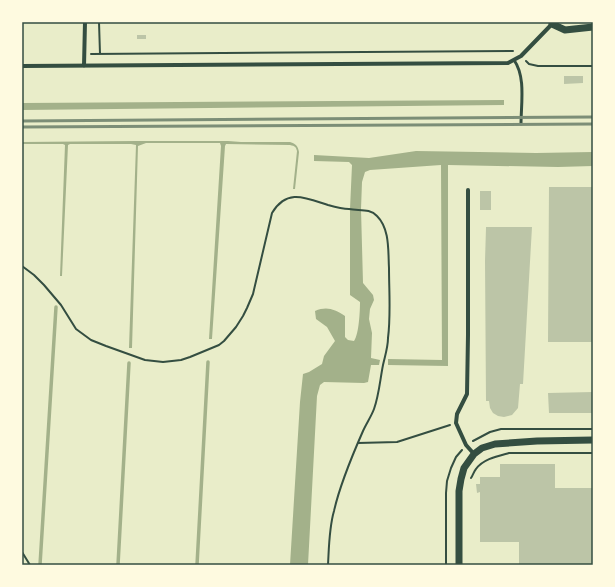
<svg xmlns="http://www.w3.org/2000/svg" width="615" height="587" font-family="Figtree,sans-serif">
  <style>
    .water { fill: #a3b18a }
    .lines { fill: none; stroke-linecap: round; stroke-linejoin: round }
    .stream { stroke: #a3b18a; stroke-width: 3.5 }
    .building { fill: #bcc5a7 }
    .path { stroke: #344e41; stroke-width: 2 }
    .service { stroke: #344e41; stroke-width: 3 }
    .minor { stroke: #344e41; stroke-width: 4 }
    .tertiary { stroke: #344e41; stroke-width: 7 }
    .rail { stroke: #7c8e77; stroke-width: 3 }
    .neatline { fill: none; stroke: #344e41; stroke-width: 1.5 }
  </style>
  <rect width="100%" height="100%" fill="#e9edc9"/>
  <path class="water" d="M504,100V105L22,110V103Z
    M136,141H228L241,142H290C296,144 298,146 299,152L295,189H293L297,151C296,147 295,146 290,145L226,144L225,146L212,339H209L221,146L220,143H146L138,146L132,348H129L136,145L131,144H70L68,145L62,276H60L65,145L63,144H22V142Z
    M416,151L536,153L593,152V166L558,167L448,165V366L388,365V359L442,360L441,165L370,170L365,172L362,182L361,209L363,283L373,295L374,300L370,309L369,319L372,333L371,358L380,360L379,365H371L368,382L364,383L324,382L320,385L317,396L308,565H290L300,402L303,374L309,372L322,364L324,356L335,341L327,327L316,319L315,311C327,306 334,309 345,316V337L348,340L354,341C359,334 360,311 360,302L350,295V209L352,165L349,162L314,161V155L369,158Z"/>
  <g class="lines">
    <path class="stream" d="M40,565L56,307
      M118,565L129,363
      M197,565L208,362"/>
  </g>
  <path class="building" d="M137,35H146V39H137Z
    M564,76H583V83L564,84Z
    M549,187H593V342H548Z
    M480,191H491V210H480Z
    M486,227H532L523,384H520L518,408L512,415L504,417L498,416L493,413L490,408L489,401H486L485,261L486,228Z
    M593,392V413H549L548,393Z
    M500,464H555V488H593V565H519V542H480V492L477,493L476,484H480V477H500Z"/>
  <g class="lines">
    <path class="path" d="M99,22L100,54
      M91,54L513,51
      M526,61L529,64L538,66H593
      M22,266L34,275L44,285L61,305L76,329L91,340L106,346L145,360L163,362L181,360L190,357L219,345L224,341L236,327L243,316L247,308L253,294L272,213C287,188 306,198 328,205C335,207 342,209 349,209C359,211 370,208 377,216C390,229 388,251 389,268C389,291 391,315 388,338C388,347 385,356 383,365C380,380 379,395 374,409C371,417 366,424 363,431C352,456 340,484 334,511C329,528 329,547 328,565
      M473,441L490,432L501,429H593
      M358,443L397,442L450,425
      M471,478C473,475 474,471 476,469C483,459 498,456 509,453H593
      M22,552L30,565
      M446,565V493L447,481L451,468L456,457L462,450"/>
    <path class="service" d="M514,60C526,77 521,104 521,124"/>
    <path class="minor" d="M22,66L508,63L521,56L552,24
      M84,66L85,22
      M468,190V335L467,394L457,414L456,423L466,445L474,454"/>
    <path class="tertiary" d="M552,24L565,30L593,27
      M459,565V491L461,479L464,468L474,454L482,448L495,444L537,441L593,440"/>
    <path class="rail" d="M22,121L593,117
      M22,127L593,124"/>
  </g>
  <rect width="615" height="587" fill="none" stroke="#fefae0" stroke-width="46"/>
  <rect x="23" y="23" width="569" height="541" class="neatline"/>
</svg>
